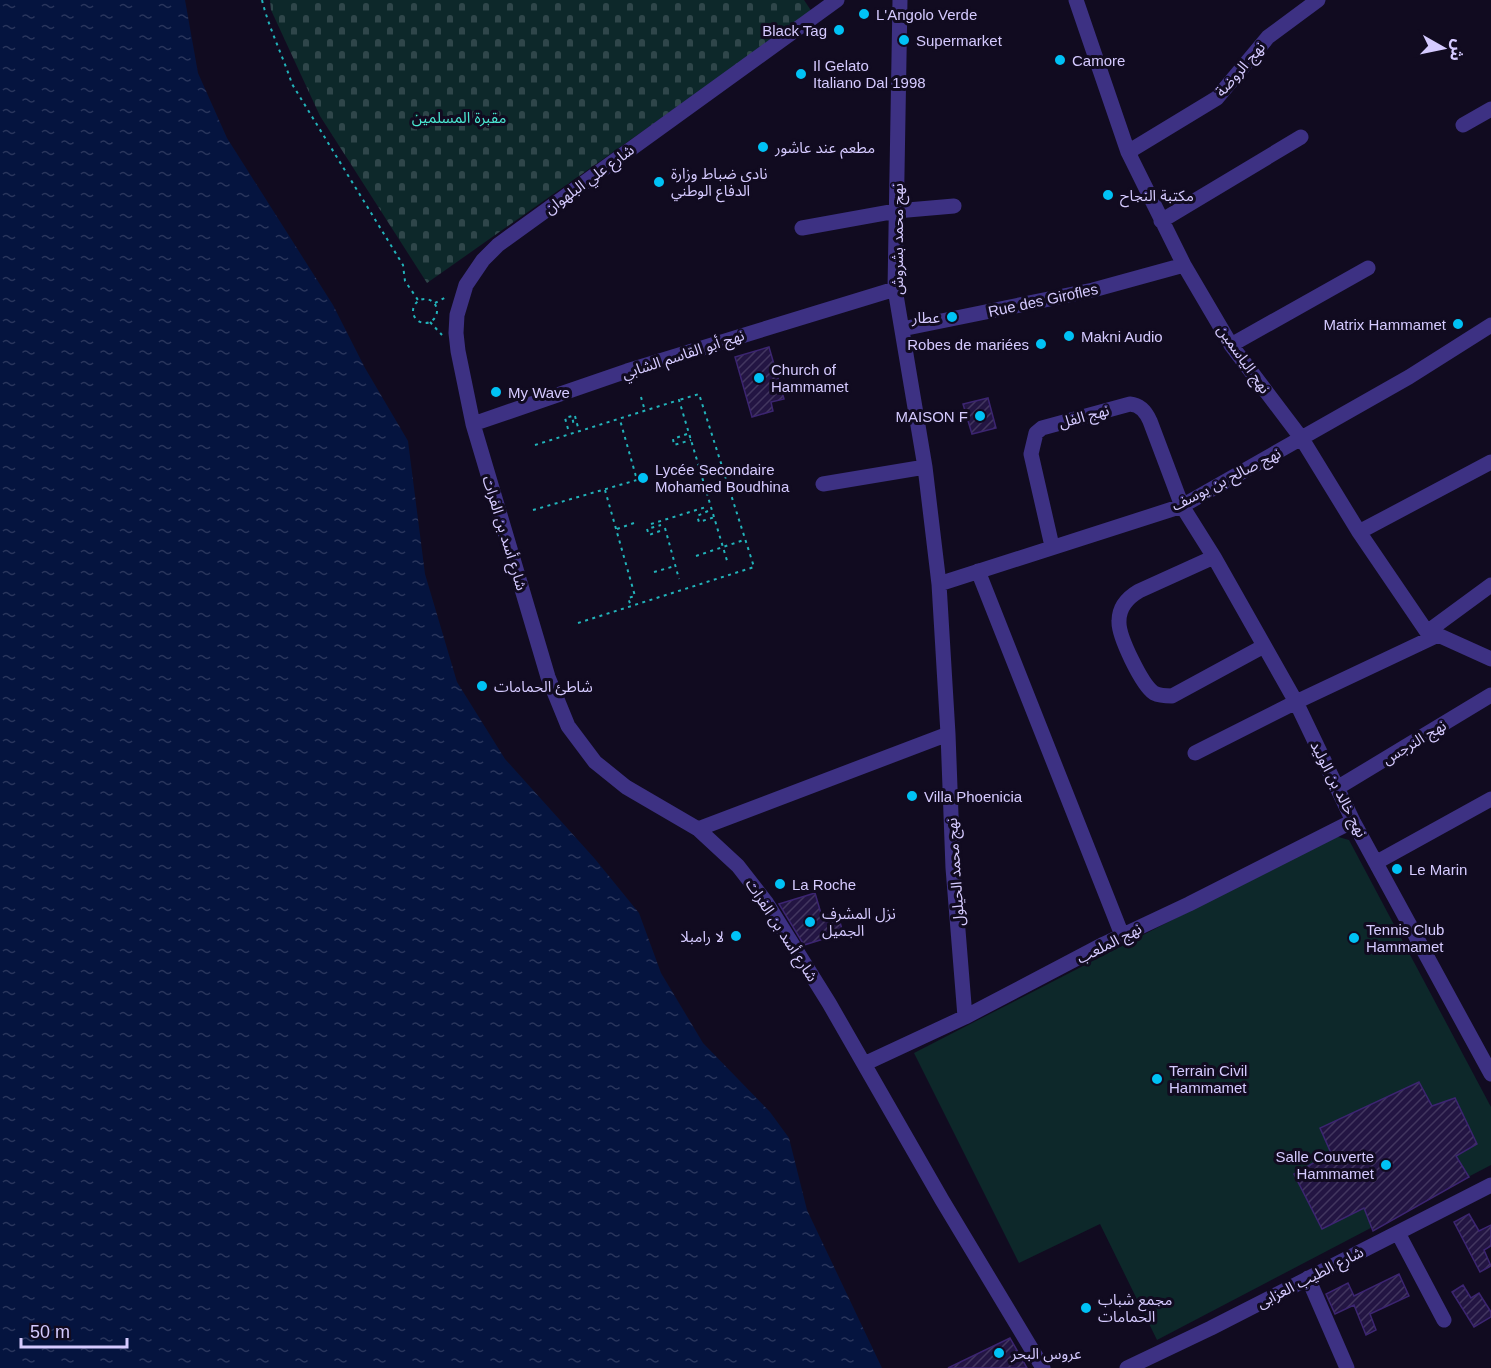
<svg xmlns="http://www.w3.org/2000/svg" width="1491" height="1368" font-family="Helvetica,'Noto Sans Arabic',sans-serif">
  <style>
    .cemetery { fill: url(#cemetery-stones) }
    .park { fill: #0d282a }
    .water { fill: url(#water-ripples) }
    .building { fill: url(#building-hatch); stroke: #3c2571; stroke-width: 1.5 }
    .lines { fill: none; stroke-linecap: round; stroke-linejoin: round }
    .path { stroke: #22b3ba; stroke-width: 2; stroke-dasharray: 3 4.5; stroke-linecap: butt }
    .minor { stroke: #3d3183; stroke-width: 15 }
    .poi-dot { fill: #00c2f5; stroke: #110b20; stroke-width: 2 }
    .labels { text-anchor: middle; dominant-baseline: central; stroke-width: 6; stroke-linejoin: round; paint-order: stroke }
    .poi-label { font-size: 15px; fill: #d5caff; stroke: #110b20; text-anchor: start }
    .street-label { font-size: 15px; fill: #d5caff; stroke: #110b20 }
    .park-label { font-size: 15px; fill: #4be9d3; stroke: #110b20 }
  </style>
  <defs>
    <pattern id="cemetery-stones" width="16" height="16" patternUnits="userSpaceOnUse" patternTransform="scale(1.5)"><rect width="16" height="16" fill="#0d282a"/><path d="M2 7V4a2 2 0 0 1 4 0v3zM10 15v-3a2 2 0 0 1 4 0v3z" fill="#2f464a"/></pattern>
    <pattern id="water-ripples" width="26" height="14" patternUnits="userSpaceOnUse" patternTransform="scale(1.5)"><rect width="26" height="14" fill="#05143f"/><path d="M2 4q2-2 4 0t4 0M15 11q2-2 4 0t4 0" fill="none" stroke="#29355c"/></pattern>
    <pattern id="building-hatch" width="6" height="6" patternUnits="userSpaceOnUse" patternTransform="scale(1.5)"><rect width="6" height="6" fill="#231543"/><path d="M-1 1l2-2M0 6l6-6M5 7l2-2" fill="none" stroke="#42365f"/></pattern>
  </defs>
  <rect width="100%" height="100%" fill="#110b20"/>
  <path class="cemetery" d="M270,0H804L812,12L427,283L320,116L271,10Z"/>
  <path class="park" d="M1335,836L1349,840L1491,1107V1165L1157,1340L1100,1224L1019,1263L914,1053Z"/>
  <path class="water" d="M0,0H185L198,73L227,138L333,305L365,368L408,441L425,574L457,682L505,759L595,859L639,913L661,973L703,1043L770,1112L789,1138L807,1210L882,1368H0Z"/>
  <path class="building" d="M769,347L784,399L771,402L773,411L752,417L735,357Z
    M988,398L996,428L972,434L963,404Z
    M815,893L822,917L833,914L834,916L838,915L843,933L804,945L779,904Z
    M1419,1082L1432,1106L1455,1098L1477,1144L1456,1156L1469,1177L1373,1231L1364,1208L1322,1229L1294,1174L1331,1153L1320,1128Z
    M1469,1214L1479,1231L1491,1225V1246L1484,1250L1491,1266L1480,1272L1454,1222Z
    M1399,1274L1409,1296L1370,1314L1376,1330L1366,1335L1354,1305L1335,1314L1326,1294L1348,1283L1354,1296Z
    M1463,1285L1471,1298L1479,1293L1491,1312V1317L1474,1327L1452,1292Z
    M1010,1338L1027,1368H948Z"/>
  <g class="lines">
    <path class="path" d="M262,0C269,29 283,56 292,84L403,265L405,281L418,300
      M413 311a12 12 0 1 1 24 0a12 12 0 1 1-24 0Z
      M435,303L448,296
      M430,322L442,335
      M641,397L645,411
      M575,416L579,431
      M568,429L565,418L572,416L574,426
      M687,434L673,439L674,445L691,440
      M535,445L679,400L728,564
      M605,490L635,596L628,598L631,606
      M533,510L637,480L620,420
      M708,511L697,516L699,522L715,517
      M651,524L706,507
      M665,528L679,579
      M617,529L634,523
      M660,531L649,535L647,529L661,525
      M696,556L744,540
      M654,572L675,566
      M578,623L754,567L699,394L679,400"/>
    <path class="minor" d="M837,0L498,245L483,260L466,285L457,315L456,333L458,351L473,424L500,515L548,677L568,726L595,762L626,787L698,829L738,866L766,902L829,1003L942,1200L1043,1368
      M900,0L895,289L925,467L939,584L948,734L953,868L965,1017
      M1076,0L1128,152L1184,265L1231,345L1302,439L1359,532L1427,632L1438,635L1491,659
      M1463,125L1491,109
      M1128,152L1217,98L1268,37L1318,0
      M1161,221L1301,137
      M802,228L896,211L954,206
      M902,329L1093,290L1184,265
      M1231,345L1368,268
      M473,424L627,371L895,289
      M823,484L925,467
      M1359,532L1491,462
      M1052,546L1031,454L1036,433L1042,428L1130,404C1141,405 1146,412 1150,421L1182,506L1214,557L1296,702L1353,821L1491,1074
      M1214,557L1139,591C1127,598 1119,607 1119,621C1118,636 1142,685 1154,693C1160,696 1166,696 1172,696L1264,646
      M978,571L1122,935
      M939,584L1182,506L1409,377L1491,325
      M1427,632L1491,585
      M1195,753L1296,702L1438,635
      M1337,788L1491,695
      M698,829L948,734
      M1377,862L1491,799
      M864,1064L965,1017L1104,944L1189,904L1353,821
      M1398,1233L1444,1320
      M1308,1278L1347,1368
      M1127,1368L1211,1328L1491,1185"/>
  </g>
  <g class="poi-dot">
    <circle cx="864" cy="14" r="6"/>
    <circle cx="839" cy="30" r="6"/>
    <circle cx="904" cy="40" r="6"/>
    <circle cx="1060" cy="60" r="6"/>
    <circle cx="801" cy="74" r="6"/>
    <circle cx="763" cy="147" r="6"/>
    <circle cx="659" cy="182" r="6"/>
    <circle cx="1108" cy="195" r="6"/>
    <circle cx="952" cy="317" r="6"/>
    <circle cx="1458" cy="324" r="6"/>
    <circle cx="1069" cy="336" r="6"/>
    <circle cx="1041" cy="344" r="6"/>
    <circle cx="759" cy="378" r="6"/>
    <circle cx="496" cy="392" r="6"/>
    <circle cx="980" cy="416" r="6"/>
    <circle cx="643" cy="478" r="6"/>
    <circle cx="482" cy="686" r="6"/>
    <circle cx="912" cy="796" r="6"/>
    <circle cx="1397" cy="869" r="6"/>
    <circle cx="780" cy="884" r="6"/>
    <circle cx="810" cy="922" r="6"/>
    <circle cx="736" cy="936" r="6"/>
    <circle cx="1354" cy="938" r="6"/>
    <circle cx="1157" cy="1079" r="6"/>
    <circle cx="1386" cy="1165" r="6"/>
    <circle cx="1086" cy="1308" r="6"/>
    <circle cx="999" cy="1353" r="6"/>
  </g>
  <g class="labels">
    <g class="poi-label">
      <text x="876" y="14">L'Angolo Verde</text>
      <text x="827" y="30" text-anchor="end">Black Tag</text>
      <text x="916" y="40">Supermarket</text>
      <text x="1072" y="60">Camore</text>
      <text x="813" y="65">Il Gelato<tspan x="813" dy="17">Italiano Dal 1998</tspan></text>
      <text x="775" y="147">مطعم عند عاشور</text>
      <text x="671" y="173">نادي ضباط وزارة<tspan x="671" dy="17">الدفاع الوطني</tspan></text>
      <text x="1120" y="195">مكتبة النجاح</text>
      <text x="940" y="317" text-anchor="end">عطار</text>
      <text x="1446" y="324" text-anchor="end">Matrix Hammamet</text>
      <text x="1081" y="336">Makni Audio</text>
      <text x="1029" y="344" text-anchor="end">Robes de mariées</text>
      <text x="771" y="369">Church of<tspan x="771" dy="17">Hammamet</tspan></text>
      <text x="508" y="392">My Wave</text>
      <text x="968" y="416" text-anchor="end">MAISON F</text>
      <text x="655" y="469">Lycée Secondaire<tspan x="655" dy="17">Mohamed Boudhina</tspan></text>
      <text x="494" y="686">شاطئ الحمامات</text>
      <text x="924" y="796">Villa Phoenicia</text>
      <text x="1409" y="869">Le Marin</text>
      <text x="792" y="884">La Roche</text>
      <text x="822" y="913">نزل المشرف<tspan x="822" dy="17">الجميل</tspan></text>
      <text x="1366" y="929">Tennis Club<tspan x="1366" dy="17">Hammamet</tspan></text>
      <text x="724" y="936" text-anchor="end">لا رامبلا</text>
      <text x="1169" y="1070">Terrain Civil<tspan x="1169" dy="17">Hammamet</tspan></text>
      <text x="1374" y="1156" text-anchor="end">Salle Couverte<tspan x="1374" dy="17">Hammamet</tspan></text>
      <text x="1098" y="1299">مجمع شباب<tspan x="1098" dy="17">الحمامات</tspan></text>
      <text x="1011" y="1353">عروس البحر</text>
    </g>
    <g class="street-label">
      <text transform="translate(1240 69) rotate(-49)">نهج الروضة</text>
      <text transform="translate(589 179) rotate(-36)">شارع علي البلهوان</text>
      <text transform="translate(897 239) rotate(-90)">نهج محمد بشروش</text>
      <text transform="translate(1043 300) rotate(-12)">Rue des Girofles</text>
      <text transform="translate(683 354) rotate(-18)">نهج أبو القاسم الشابي</text>
      <text transform="translate(1244 359) rotate(55)">نهج الياسمين</text>
      <text transform="translate(1084 416) rotate(-15)">نهج الفل</text>
      <text transform="translate(1226 479) rotate(-27)">نهج صالح بن يوسف</text>
      <text transform="translate(505 533) rotate(73)">شارع أسد بن الفرات</text>
      <text transform="translate(1414 742) rotate(-31)">نهج النرجس</text>
      <text transform="translate(1339 789) rotate(63)">نهج خالد بن الوليد</text>
      <text transform="translate(955 872) rotate(-94)">نهج محمد الحيلول</text>
      <text transform="translate(782 930) rotate(57)">شارع أسد بن الفرات</text>
      <text transform="translate(1109 943) rotate(-27)">نهج الملعب</text>
      <text transform="translate(1310 1277) rotate(-27)">شارع الطيب العزابى</text>
    </g>
    <g class="park-label">
      <text x="459" y="117">مقبرة المسلمين</text>
    </g>
  </g>
  <g transform="translate(1443 48) rotate(99)" stroke="#110b20" stroke-width="4.5" paint-order="stroke">
  <path d="M0-4.5L10 22L0 15L-10 22Z" fill="#d5caff"/>
  <text y="-9" font-size="16" font-weight="bold" text-anchor="middle" fill="#d5caff">ش</text>
  </g>
  <path d="M21 1338v9h106v-9" fill="none" stroke="#d5caff" stroke-width="3"/>
  <text x="30" y="1338" font-size="18" fill="#d5caff" stroke="#110b20" stroke-width="4.5" paint-order="stroke">50 m</text>
</svg>
